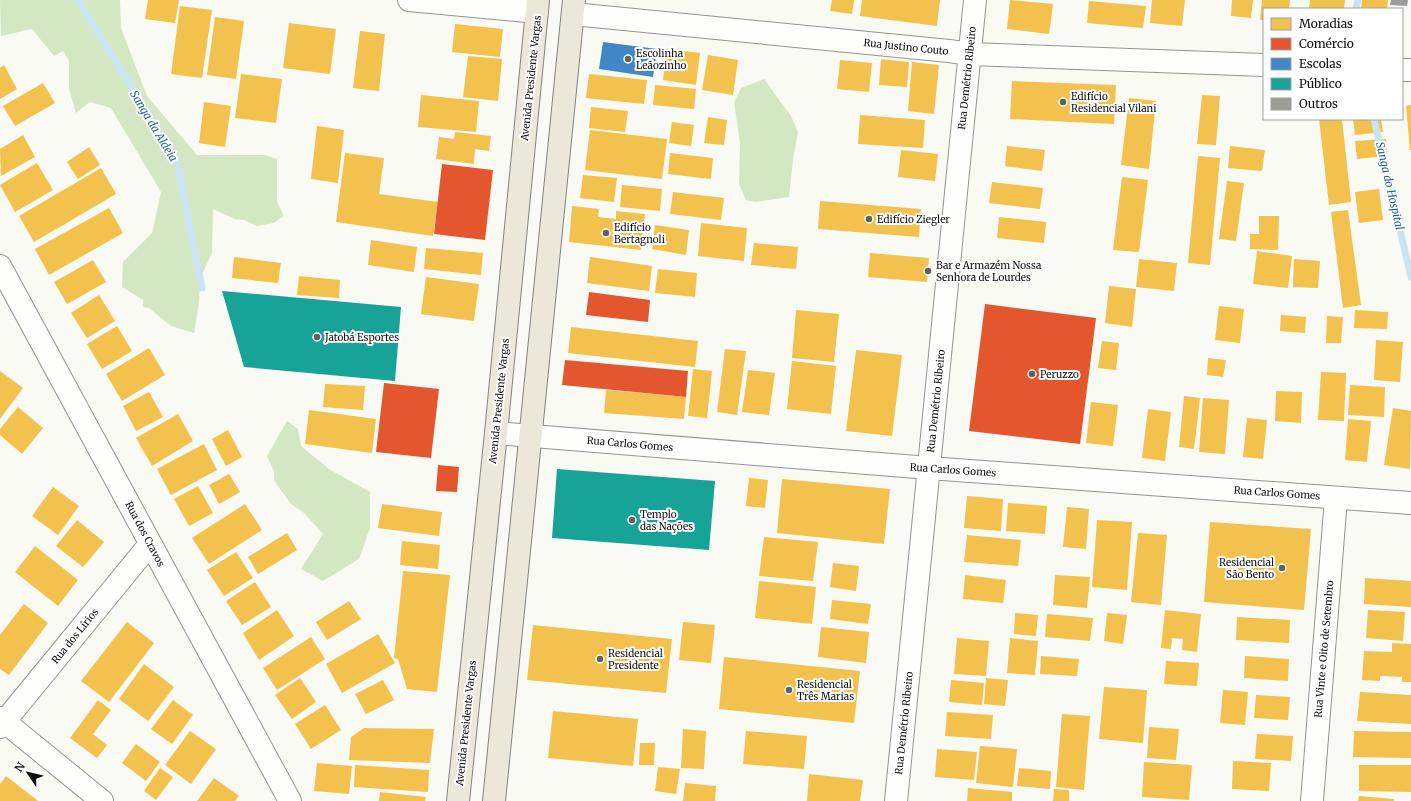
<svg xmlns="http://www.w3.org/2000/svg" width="1411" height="801" font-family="Merriweather,serif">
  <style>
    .forest { fill: #d4e7c3 }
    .homes { fill: #f2c14e }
    .shops { fill: #e4572e }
    .schools { fill: #3f88c5 }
    .public { fill: #17a398 }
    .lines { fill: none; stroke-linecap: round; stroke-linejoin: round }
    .stream { stroke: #cbe4f3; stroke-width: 7 }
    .building { fill: #9e9c99 }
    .minor-casing { stroke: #949492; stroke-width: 24 }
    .major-casing { stroke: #82827f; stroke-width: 24 }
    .minor { stroke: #fefefd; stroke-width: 22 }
    .major { stroke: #ebe8da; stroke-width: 22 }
    .poi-dot { fill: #61615e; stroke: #fff; stroke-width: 1.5 }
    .labels { text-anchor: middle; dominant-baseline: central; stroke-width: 4; stroke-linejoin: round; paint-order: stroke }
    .street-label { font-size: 10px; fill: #0e0e0e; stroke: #fff }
    .poi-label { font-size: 10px; fill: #0e0e0e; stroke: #fff; text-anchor: start }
    .water-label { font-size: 11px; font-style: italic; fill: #1e5f9a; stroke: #fff }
  </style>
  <rect width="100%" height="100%" fill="#fafaf4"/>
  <path class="forest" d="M0,0H120L121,28L147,96L197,155H265L277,159V201L284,216L274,223L257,226L244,220L235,219L213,209L212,253L200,279L199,303L194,333L171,326L149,308L143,307V300L122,287L123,262L152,233L161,192L111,108L90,102L76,113L69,89V61L63,51L54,56L32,29L1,36Z
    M764,79L791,116L798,132L793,159L789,197L756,202L746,200L739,184L740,143L734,102L741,88Z
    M287,421L298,429L301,446L329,469L370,492V528L359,559L323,581L301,569L323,534L304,513L291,504L274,481V471L267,456Z"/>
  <path class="homes" d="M148,0H179L175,23L145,19Z
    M832,0H854L852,14L830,11Z
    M862,0H940L937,26L860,16Z
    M1010,0L1053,4L1049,34L1007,29Z
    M1152,0H1185L1182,26L1150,23Z
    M1232,0H1253L1251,18L1231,16Z
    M1262,0H1290L1289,9H1264V20H1260Z
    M1310,0H1345L1344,9H1309Z
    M1362,0H1388L1387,9H1361Z
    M1089,1L1146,6L1143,28L1087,23Z
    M180,6L212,10L202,78L171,74Z
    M215,17L244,21L236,79L207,75Z
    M289,23L336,29L330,74L283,68Z
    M455,24L503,29L500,57L452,52Z
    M360,31L385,34L379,91L353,88Z
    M667,49L700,53L696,85L663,80Z
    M708,55L738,60L733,95L702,90Z
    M468,56L502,59L498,101L463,97Z
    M881,59L909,62L907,87L879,85Z
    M840,60L872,63L869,92L837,89Z
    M912,62L939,65L934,114L908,111Z
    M4,65L17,89L0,99V68Z
    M241,74L282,79L276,123L235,118Z
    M589,74L647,80L644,104L586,98Z
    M1012,81L1116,85L1114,124L1010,119Z
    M43,83L55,103L15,126L3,106Z
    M655,85L696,89L694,109L653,105Z
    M421,95L479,101L476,132L418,127Z
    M1202,95L1220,96L1216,145L1197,144Z
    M1129,98L1156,101L1149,169L1121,165Z
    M204,102L231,106L225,147L199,143Z
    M1411,105V150H1410L1406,106Z
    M591,107L628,111L625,132L589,128Z
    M860,115L925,120L923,148L858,144Z
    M708,117L727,120L724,145L704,143Z
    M1319,119H1342L1351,202L1329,205Z
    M1353,119H1381L1383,132L1355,135Z
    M672,122L694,125L691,146L669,143Z
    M317,126L344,130L338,183L311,179Z
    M590,130L667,139L662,179L585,170Z
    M455,132L491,136L489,151L475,149L474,164L436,159L439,137L454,139Z
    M23,135L35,157L1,176L0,149Z
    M1386,139L1387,156L1357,159L1355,141Z
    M1007,146L1045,150L1042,171L1005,166Z
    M1230,146L1265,150L1262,171L1228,168Z
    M89,147L100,165L78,179L67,162Z
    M901,150L938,154L935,181L898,177Z
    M345,153L384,158L379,194L438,202L433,236L336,222Z
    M670,153L713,158L711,179L668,174Z
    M1198,156L1220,158L1210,265L1188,263Z
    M37,163L53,190L15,212L0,185Z
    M101,168L116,194L34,242L19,216Z
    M583,175L617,178L614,202L580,198Z
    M1122,177L1148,180L1139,252L1113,250Z
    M1227,181L1244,183L1236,241L1219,239Z
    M992,182L1043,188L1040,209L989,203Z
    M622,185L662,189L660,211L620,207Z
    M1379,189L1383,220L1359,223L1355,192Z
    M673,192L724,198L721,220L670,214Z
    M820,201L921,209L919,237L818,229Z
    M572,206L599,209L598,217L616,219V211L645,214L641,250L569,242Z
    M109,208L123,233L49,275L35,249Z
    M1348,210L1361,305L1343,308L1331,212Z
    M1259,216H1279L1278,250L1250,249V234H1259Z
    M999,217L1046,222L1044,243L997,238Z
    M701,223L747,228L744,261L698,256Z
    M655,225L689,230L686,255L652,249Z
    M371,240L417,247L414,272L368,265Z
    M754,243L798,247L796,269L751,265Z
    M426,248L483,253L481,275L424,269Z
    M1257,251L1292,256L1288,288L1253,284Z
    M870,253L929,258L927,282L868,277Z
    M234,257L281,263L278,283L232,278Z
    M590,257L652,266L649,291L587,283Z
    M1139,259L1177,263L1174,291L1136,287Z
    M1294,259L1320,261L1318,288L1293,287Z
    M93,260L106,282L67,304L54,282Z
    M658,269L697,273L695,297L655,293Z
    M299,276L340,280L339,298L297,295Z
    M426,277L479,284L474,321L421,314Z
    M1109,286L1136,289L1132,327L1105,323Z
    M99,295L115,321L87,338L71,313Z
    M1219,306L1244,309L1240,343L1215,340Z
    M796,310L839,314L834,362L792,358Z
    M1355,310L1388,312L1387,329L1354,328Z
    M1281,315L1306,317L1305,333L1280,331Z
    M1327,316L1343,317L1341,343H1326Z
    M117,326L132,351L102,369L87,344Z
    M571,327L698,341L695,367L568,353Z
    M1376,340L1403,342L1400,382L1374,380Z
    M1102,341L1119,343L1116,370L1098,368Z
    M149,348L165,375L122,401L106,374Z
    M725,349L746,351L737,415L717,412Z
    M856,350L902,355L892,436L846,431Z
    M1208,358L1226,360L1223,377L1207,375Z
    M792,361L836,366L831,414L787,409Z
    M693,369L712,371L707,418L688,416Z
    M748,370L775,373L769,415L742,412Z
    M0,371L23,388L0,419Z
    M1321,372L1346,373L1344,421L1318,420Z
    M325,384L365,386L363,410L323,407Z
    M1350,385L1385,387L1384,417L1348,415Z
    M606,390L686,397L684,419L604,413Z
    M1276,391L1302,392L1301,423L1275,421Z
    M149,392L163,417L136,431L123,406Z
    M1184,396L1200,398L1194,449L1179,447Z
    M1203,398L1229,400L1225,454L1199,452Z
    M1091,402L1118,405L1113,446L1086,443Z
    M18,407L43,428L22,454L0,435V429Z
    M1393,408L1411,411L1410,469L1384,465Z
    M1148,409L1171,412L1165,461L1142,458Z
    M309,410L376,419L372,453L305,444Z
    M178,414L193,441L152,466L136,438Z
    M1247,418L1267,420L1263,459L1243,457Z
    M1348,419L1371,421L1367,462L1345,460Z
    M228,430L242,457L226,466L212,439Z
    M204,444L217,470L171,495L157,469Z
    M229,474L240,492L219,504L209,485Z
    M749,478L768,480L765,508L746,506Z
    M782,479L890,489L884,544L777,533Z
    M198,486L213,513L189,526L174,499Z
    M53,487L79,506L58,535L32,516Z
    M967,496L1003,499L1001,531L964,528Z
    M1008,503L1047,506L1045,534L1006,531Z
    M245,504L262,530L209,564L192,538Z
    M382,504L442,512L439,536L378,528Z
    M1067,507L1089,509L1086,549L1063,547Z
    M77,520L104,542L83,567L56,546Z
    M1097,520L1132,522L1127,590L1092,587Z
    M1210,522L1311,529L1304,610L1204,602Z
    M287,533L297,550L258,574L248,557Z
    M1138,533L1167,535L1161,605L1131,602Z
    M967,535L1021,540L1018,566L964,562Z
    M764,537L818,542L813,581L759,576Z
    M402,541L440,545L438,569L400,565Z
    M35,546L78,580L58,606L15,572Z
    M236,552L253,578L224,596L207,570Z
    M833,563L859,566L856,591L830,587Z
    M403,571L450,575L437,692L407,689L398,659L394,658Z
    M965,575L1006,580L1003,603L963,599Z
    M1055,575L1090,577L1087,608L1053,605Z
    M1365,578L1411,581V607L1364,604Z
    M759,581L816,587L812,624L755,618Z
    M255,582L271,607L242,625L226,601Z
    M832,600L871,604L868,624L830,619Z
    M349,601L361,619L327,640L316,622Z
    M24,604L48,623L9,675L0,669V635Z
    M277,610L294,636L259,660L243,633Z
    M1165,610L1201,614L1197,652L1182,650L1183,639L1172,638L1171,649L1161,648Z
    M1368,610L1405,612L1403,641L1366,638Z
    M1015,613L1038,615L1036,636L1014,634Z
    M1107,613L1127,615L1123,644L1104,641Z
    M1047,614L1093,618L1090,641L1045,637Z
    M1237,617L1290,620L1289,643L1236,640Z
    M127,622L154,643L109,702L81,681Z
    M683,622L715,625L711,663L679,660Z
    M533,625L672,639L666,693L527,680Z
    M821,627L869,632L866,663L818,657Z
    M378,634L395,663L342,693L326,664Z
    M311,637L325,659L277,690L263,668Z
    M957,638L989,641L986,676L954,674Z
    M1010,638L1038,641L1035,675L1007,673Z
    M1392,643L1411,644V682H1402V677L1380,676V681L1362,680L1364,651L1392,652Z
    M1041,656L1079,659L1077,676L1040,674Z
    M1245,656L1289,659L1288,681L1244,678Z
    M724,657L860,671L854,723L719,709Z
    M1166,661L1199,663L1197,686L1164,684Z
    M144,664L174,687L148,721L119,699Z
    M300,678L316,702L292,719L275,695Z
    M986,678L1008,680L1005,706L984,704Z
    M383,680L394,700L366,714L355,694Z
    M951,680L984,683L982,705L949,702Z
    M1104,687L1147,690L1143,743L1099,739Z
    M1223,690L1248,692L1245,725L1220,723Z
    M1360,692L1411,695V724L1357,721Z
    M1256,695L1290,697L1288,720L1254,718Z
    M98,700L111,710L93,734L107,745L97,758L70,738Z
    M173,700L193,715L172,744L151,729Z
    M325,705L341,730L311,749L295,724Z
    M553,711L638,719L633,766L548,758Z
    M947,712L993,715L991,739L945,736Z
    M1062,714L1090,716L1084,790L1056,787Z
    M1149,727L1179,729L1176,760L1147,758Z
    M364,728L434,729L430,763L349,760L351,737Z
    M683,729L706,731L704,769L681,768Z
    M190,731L216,749L191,784L165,765Z
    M746,731L807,736L804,769L743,764Z
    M1354,731L1411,732V758L1353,757Z
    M1257,734L1293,736L1291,761L1255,759Z
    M640,743H655L654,765H639Z
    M136,744L160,762L146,781L122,763Z
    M980,746L1017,749L1013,787L976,783Z
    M937,749L977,752L974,780L935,777Z
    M1233,761L1271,763L1269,791L1232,789Z
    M1144,762L1192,765L1189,800L1142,797Z
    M317,763L352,766L349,794L314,791Z
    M355,765L429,770L428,792L354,787Z
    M1359,765H1411V792L1359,791Z
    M658,767L680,769L676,794L655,791Z
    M160,768L173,777L156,800L144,791Z
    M1019,768L1051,771L1050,789L1017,786Z
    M809,774L863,780L860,801H807Z
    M6,776L38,801H0V784Z
    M214,778L239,796L235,801H197Z
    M685,783L716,786L715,801H683Z
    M968,788L1012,792V801H967Z
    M1054,789L1069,790V801H1053Z
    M380,792L426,797L425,801H379Z
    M1359,796L1394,799V801H1358Z"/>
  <path class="shops" d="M442,164L493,170L485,240L434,234Z
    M589,292L650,300L648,322L586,315Z
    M985,304L1096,318L1080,444L969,431Z
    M565,360L688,371L686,397L562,385Z
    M384,383L439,389L431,458L376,452Z
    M438,465L459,467L457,492L436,491Z"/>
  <path class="schools" d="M603,42L657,49L653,77L599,69Z"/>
  <path class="public" d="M222,291L401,307L395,381L244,367Z
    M557,469L715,481L709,550L552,538Z"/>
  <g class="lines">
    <path class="stream" d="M78,0L177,161L202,288
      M1356,9L1358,0
      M1374,119L1411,277"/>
  </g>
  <path class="building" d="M1391,0H1408L1407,6L1390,5Z"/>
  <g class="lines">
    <defs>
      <path id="minor" d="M409,0L537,12
        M573,14L949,51L970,54L1264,65
        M1402,70H1411
        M0,266L290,801
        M496,433L929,468L1411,503
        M0,718L102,801
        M0,727L150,544
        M896,801L975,0
        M1312,801L1336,498"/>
      <path id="major" d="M458,801L496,433L538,0
        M494,801L574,0"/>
    </defs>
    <use href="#minor" class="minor-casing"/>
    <use href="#major" class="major-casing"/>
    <use href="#minor" class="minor"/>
    <use href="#major" class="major"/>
  </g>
  <g class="poi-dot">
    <circle cx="628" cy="59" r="4"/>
    <circle cx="1063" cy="102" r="4"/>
    <circle cx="869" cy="219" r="4"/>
    <circle cx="606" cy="233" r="4"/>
    <circle cx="928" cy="271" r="4"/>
    <circle cx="317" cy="337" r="4"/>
    <circle cx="1032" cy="374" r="4"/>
    <circle cx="632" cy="520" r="4"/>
    <circle cx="1282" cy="568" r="4"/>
    <circle cx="600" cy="659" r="4"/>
    <circle cx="789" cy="690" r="4"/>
  </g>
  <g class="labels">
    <g class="street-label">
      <text transform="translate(906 47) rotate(6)">Rua Justino Couto</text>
      <text transform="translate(531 78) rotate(-84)">Avenida Presidente Vargas</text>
      <text transform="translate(967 78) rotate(-84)">Rua Demétrio Ribeiro</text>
      <text transform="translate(499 401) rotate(-84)">Avenida Presidente Vargas</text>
      <text transform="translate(936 401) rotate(-84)">Rua Demétrio Ribeiro</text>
      <text transform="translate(630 444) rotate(5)">Rua Carlos Gomes</text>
      <text transform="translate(953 470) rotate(4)">Rua Carlos Gomes</text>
      <text transform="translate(1277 493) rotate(4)">Rua Carlos Gomes</text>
      <text transform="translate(145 534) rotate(62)">Rua dos Cravos</text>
      <text transform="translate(75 636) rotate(-51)">Rua dos Lírios</text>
      <text transform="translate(1324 649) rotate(-85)">Rua Vinte e Oito de Setembro</text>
      <text transform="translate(466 723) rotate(-84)">Avenida Presidente Vargas</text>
      <text transform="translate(904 723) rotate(-84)">Rua Demétrio Ribeiro</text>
    </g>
    <g class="poi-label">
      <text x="636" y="53">Escolinha<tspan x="636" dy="12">Leãozinho</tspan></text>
      <text x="1071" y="96">Edifício<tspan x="1071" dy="12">Residencial Vilani</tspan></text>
      <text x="877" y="219">Edifício Ziegler</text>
      <text x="614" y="227">Edifício<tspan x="614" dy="12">Bertagnoli</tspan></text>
      <text x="936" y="265">Bar e Armazém Nossa<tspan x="936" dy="12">Senhora de Lourdes</tspan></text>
      <text x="325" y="337">Jatobá Esportes</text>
      <text x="1040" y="374">Peruzzo</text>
      <text x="640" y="514">Templo<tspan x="640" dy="12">das Nações</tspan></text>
      <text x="1274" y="562" text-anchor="end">Residencial<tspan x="1274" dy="12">São Bento</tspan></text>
      <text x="608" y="653">Residencial<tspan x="608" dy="12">Presidente</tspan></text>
      <text x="797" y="684">Residencial<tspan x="797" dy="12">Três Marias</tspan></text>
    </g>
    <g class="water-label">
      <text transform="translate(154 126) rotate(59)">Sanga da Aldeia</text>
      <text transform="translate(1390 186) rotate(77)">Sanga do Hospital</text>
    </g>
  </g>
  <rect x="1263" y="8" width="140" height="112" fill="#ffffff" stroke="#9f9f9f"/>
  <rect x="1271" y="18" width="20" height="12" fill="#f2c14e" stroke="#9f9f9f"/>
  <text x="1299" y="28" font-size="12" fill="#0e0e0e">Moradias</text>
  <rect x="1271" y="38" width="20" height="12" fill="#e4572e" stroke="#9f9f9f"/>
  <text x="1299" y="48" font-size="12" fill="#0e0e0e">Comércio</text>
  <rect x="1271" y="58" width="20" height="12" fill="#3f88c5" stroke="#9f9f9f"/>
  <text x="1299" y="68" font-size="12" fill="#0e0e0e">Escolas</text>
  <rect x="1271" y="78" width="20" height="12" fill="#17a398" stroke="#9f9f9f"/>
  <text x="1299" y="88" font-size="12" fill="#0e0e0e">Público</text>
  <rect x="1271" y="98" width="20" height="12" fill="#9e9c99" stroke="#9f9f9f"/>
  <text x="1299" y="108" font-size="12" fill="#0e0e0e">Outros</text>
  <g transform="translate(28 773) rotate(305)" stroke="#ffffff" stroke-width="3" paint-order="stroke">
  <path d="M0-3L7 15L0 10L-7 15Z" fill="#0e0e0e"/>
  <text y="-6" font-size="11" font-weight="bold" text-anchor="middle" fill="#0e0e0e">N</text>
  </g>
</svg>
